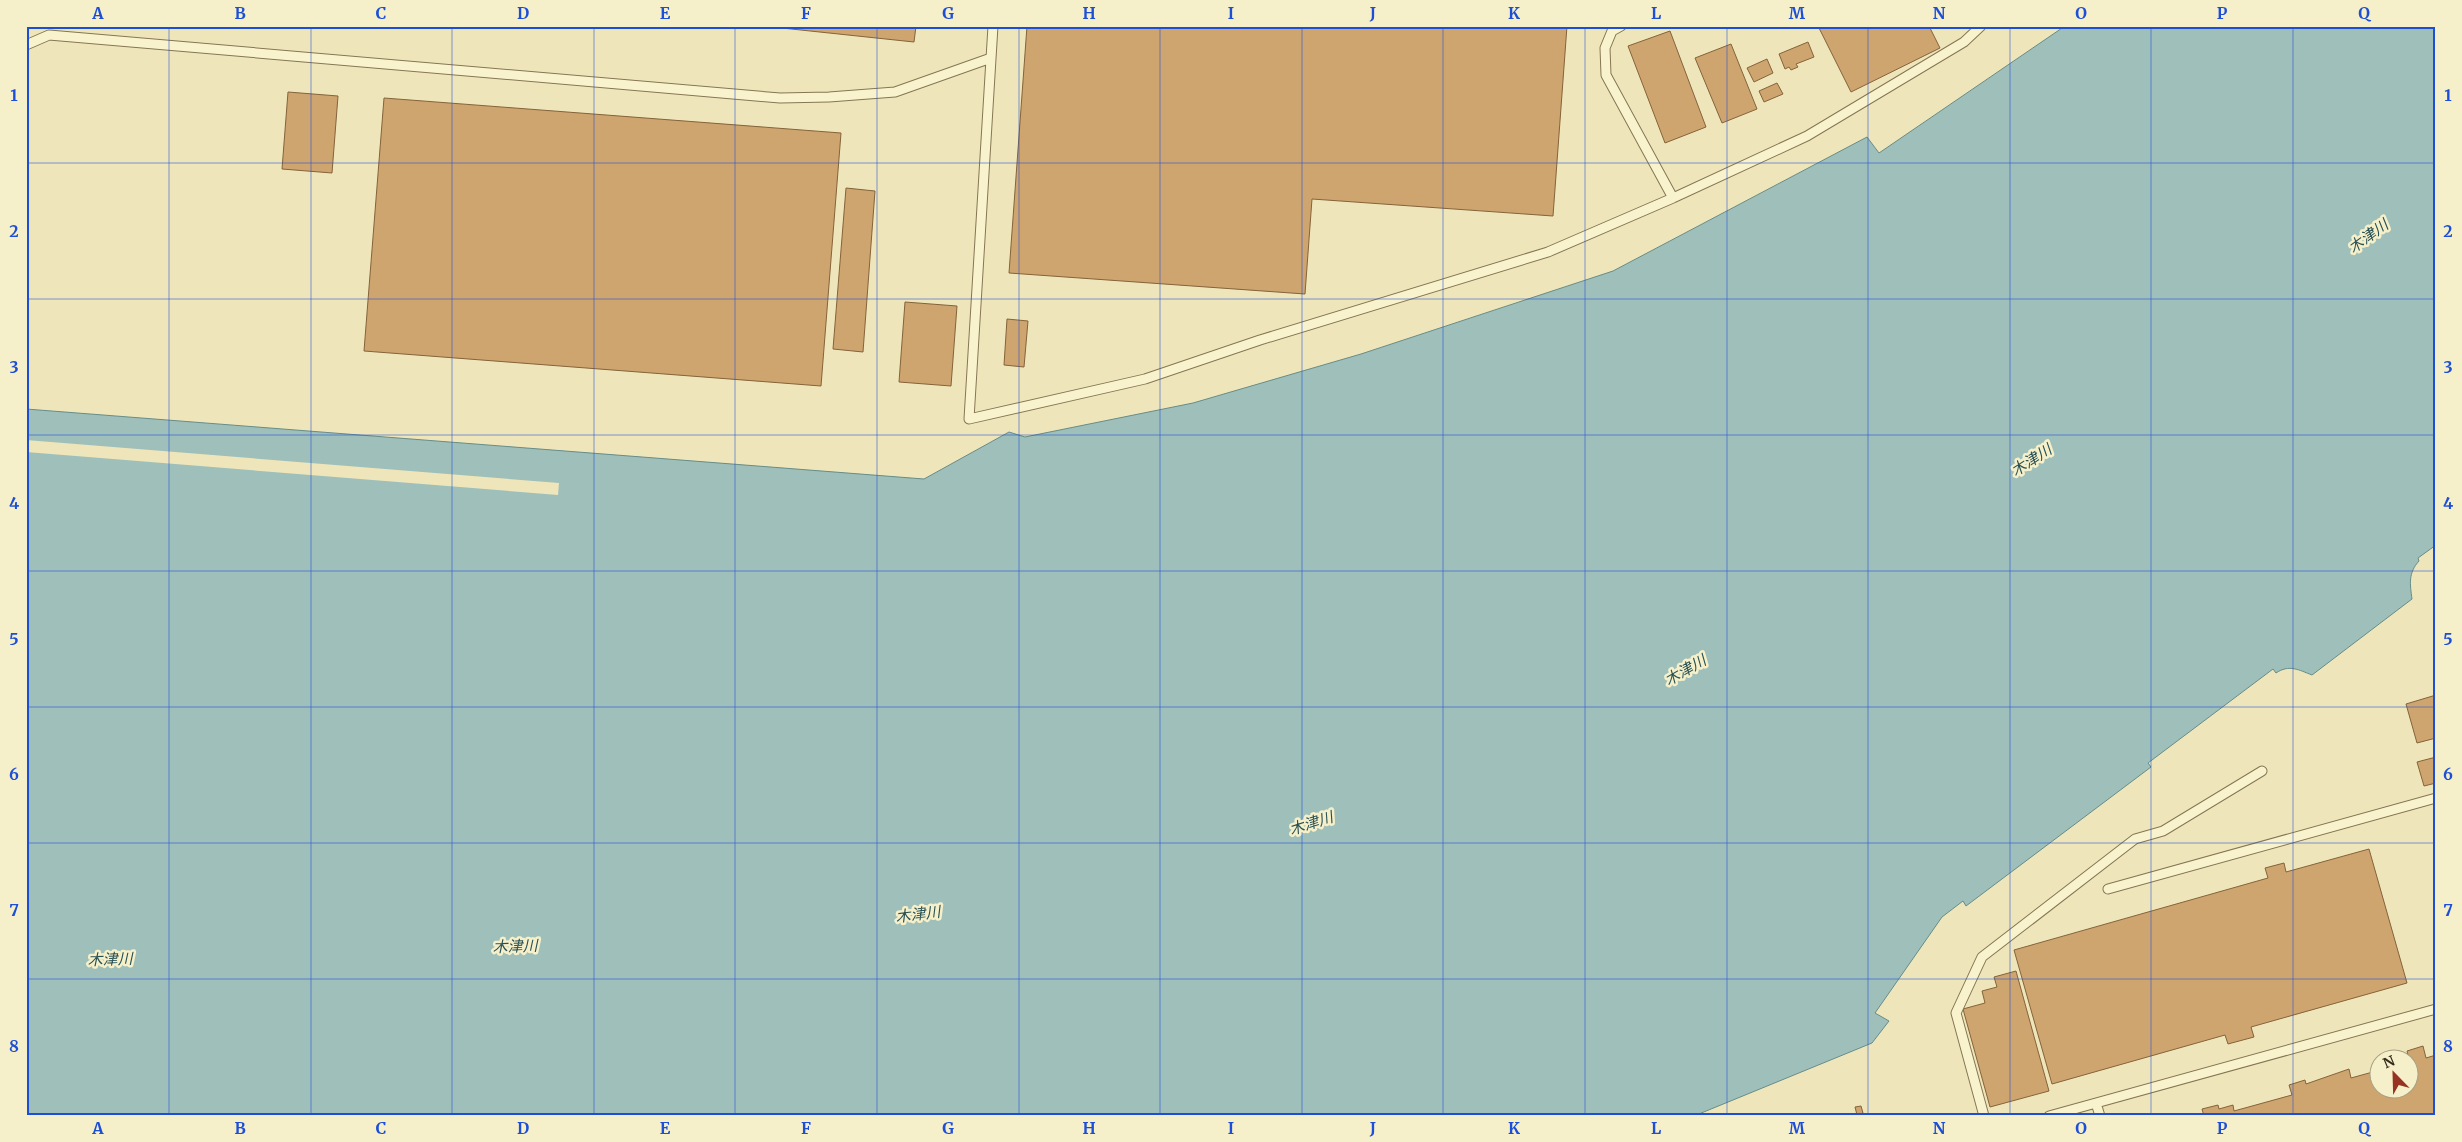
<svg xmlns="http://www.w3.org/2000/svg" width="2462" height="1142" font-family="Merriweather,'Noto Sans JP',serif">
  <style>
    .water { fill: #9fbfba; stroke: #678c88 }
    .pier { fill: #eee6ba }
    .building { fill: #cea46f; stroke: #85633a }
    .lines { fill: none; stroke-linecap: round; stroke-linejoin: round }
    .service-casing { stroke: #857654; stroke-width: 11 }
    .service { stroke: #f9f3cd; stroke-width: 9 }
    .grid { fill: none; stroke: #1d4ed8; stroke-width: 1; stroke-opacity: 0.55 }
    .labels { text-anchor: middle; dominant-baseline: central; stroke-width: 5; stroke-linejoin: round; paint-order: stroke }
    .water-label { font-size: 15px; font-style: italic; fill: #295154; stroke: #f6f0ca }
    .neatline { fill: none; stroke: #1d4ed8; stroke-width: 2 }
    .grid-label { font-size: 16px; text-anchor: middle; font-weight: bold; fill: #1d4ed8 }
  </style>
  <rect width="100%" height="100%" fill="#eee6ba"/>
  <path class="water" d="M2065,26H2436V545L2418,558L2419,561C2408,573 2410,584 2412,599L2312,675C2299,670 2289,664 2276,673L2273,669L2148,763L2151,767L1966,906L1963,901L1942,917L1875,1013L1889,1021L1872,1043L1694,1116H26V409L924,479L1009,432L1025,437L1193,403L1361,354L1613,271L1867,137L1879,153Z"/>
  <path class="pier" d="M26,440L559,483L558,495L26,452Z"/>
  <path class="building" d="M763,26H916L914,42Z
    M1027,26H1567L1553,216L1312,199L1305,294L1009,273Z
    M1818,26H1929L1940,48L1851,92Z
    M1670,31L1706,127L1665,143L1628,46Z
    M1808,42L1814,57L1796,64L1798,67L1791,70L1789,67L1785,69L1779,54Z
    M1731,44L1757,109L1722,123L1695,58Z
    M1767,59L1773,73L1754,82L1747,68Z
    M1777,83L1783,94L1764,102L1759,91Z
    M288,92L338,96L332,173L282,169Z
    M384,98L841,133L821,386L364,351Z
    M846,188L875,191L863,352L833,349Z
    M905,302L957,306L951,386L899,382Z
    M1007,319L1028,321L1024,367L1004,365Z
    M2436,695V738L2417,743L2406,704Z
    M2436,757V783L2424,786L2417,762Z
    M2369,849L2407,983L2251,1027L2254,1037L2228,1044L2225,1035L2052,1084L2014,950L2268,878L2265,868L2284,863L2286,872Z
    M2016,971L2049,1091L1990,1107L1963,1009L1985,1003L1982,991L1997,987L1994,977Z
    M2423,1046L2426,1058L2436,1055V1116H2204L2202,1109L2218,1105L2219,1109L2233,1105L2234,1111L2292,1095L2289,1085L2305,1080L2306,1084L2349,1069L2351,1078L2380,1070V1090H2410V1060L2395,1059L2408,1055L2407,1051Z
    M1861,1106L1863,1113L1857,1115L1855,1107Z"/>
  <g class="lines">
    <defs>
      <path id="service" d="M993,26L969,419L1145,379L1260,340L1548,252L1673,198L1807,136L1964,42L1981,26
        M1621,26L1612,31L1605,48L1606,75L1673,198
        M26,45L49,35L780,98L829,97L895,92L991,58
        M2108,889L2436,798
        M2096,1103L2100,1116
        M1984,1116L1956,1013L1982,957L2135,839L2163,831L2262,771
        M2049,1116L2436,1009"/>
    </defs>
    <use href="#service" class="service-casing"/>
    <use href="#service" class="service"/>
  </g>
  <path class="grid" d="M169,26V1116M311,26V1116M452,26V1116M594,26V1116M735,26V1116M877,26V1116M1019,26V1116M1160,26V1116M1302,26V1116M1443,26V1116M1585,26V1116M1727,26V1116M1868,26V1116M2010,26V1116M2151,26V1116M2293,26V1116M26,163H2436M26,299H2436M26,435H2436M26,571H2436M26,707H2436M26,843H2436M26,979H2436"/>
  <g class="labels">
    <g class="water-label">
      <text transform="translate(2368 236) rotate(-36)">木津川</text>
      <text transform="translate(2031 460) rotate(-33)">木津川</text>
      <text transform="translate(1685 670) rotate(-30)">木津川</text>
      <text transform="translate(1311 823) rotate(-18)">木津川</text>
      <text transform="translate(918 914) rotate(-7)">木津川</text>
      <text transform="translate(515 946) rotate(-2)">木津川</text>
      <text transform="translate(110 959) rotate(-2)">木津川</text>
    </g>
  </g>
  <rect width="2462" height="1142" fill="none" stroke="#f6f0ca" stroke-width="55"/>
  <g transform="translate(2394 1074) rotate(337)"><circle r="24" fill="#f6f0ca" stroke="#a8a184"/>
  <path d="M0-4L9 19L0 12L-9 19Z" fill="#963323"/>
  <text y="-8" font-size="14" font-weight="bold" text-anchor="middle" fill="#342a1a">N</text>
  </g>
  <rect x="28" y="28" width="2406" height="1086" class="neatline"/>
  <g class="grid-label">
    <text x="98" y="19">A</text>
    <text x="240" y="19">B</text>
    <text x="381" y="19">C</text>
    <text x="523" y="19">D</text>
    <text x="665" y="19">E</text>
    <text x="806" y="19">F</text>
    <text x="948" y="19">G</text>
    <text x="1089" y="19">H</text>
    <text x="1231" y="19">I</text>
    <text x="1373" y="19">J</text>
    <text x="1514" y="19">K</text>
    <text x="1656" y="19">L</text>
    <text x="1797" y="19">M</text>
    <text x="1939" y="19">N</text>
    <text x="2081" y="19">O</text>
    <text x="2222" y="19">P</text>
    <text x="2364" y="19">Q</text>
    <text x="14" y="101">1</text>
    <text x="2448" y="101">1</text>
    <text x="14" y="237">2</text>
    <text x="2448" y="237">2</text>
    <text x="14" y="373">3</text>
    <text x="2448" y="373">3</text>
    <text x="14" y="509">4</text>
    <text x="2448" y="509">4</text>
    <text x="14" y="645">5</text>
    <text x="2448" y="645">5</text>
    <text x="14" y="780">6</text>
    <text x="2448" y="780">6</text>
    <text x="14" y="916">7</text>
    <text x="2448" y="916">7</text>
    <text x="14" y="1052">8</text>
    <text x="2448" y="1052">8</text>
    <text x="98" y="1134">A</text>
    <text x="240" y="1134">B</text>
    <text x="381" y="1134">C</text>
    <text x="523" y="1134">D</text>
    <text x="665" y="1134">E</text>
    <text x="806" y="1134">F</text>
    <text x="948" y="1134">G</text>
    <text x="1089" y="1134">H</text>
    <text x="1231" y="1134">I</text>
    <text x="1373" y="1134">J</text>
    <text x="1514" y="1134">K</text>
    <text x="1656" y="1134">L</text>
    <text x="1797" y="1134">M</text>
    <text x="1939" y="1134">N</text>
    <text x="2081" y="1134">O</text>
    <text x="2222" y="1134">P</text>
    <text x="2364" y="1134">Q</text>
  </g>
</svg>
